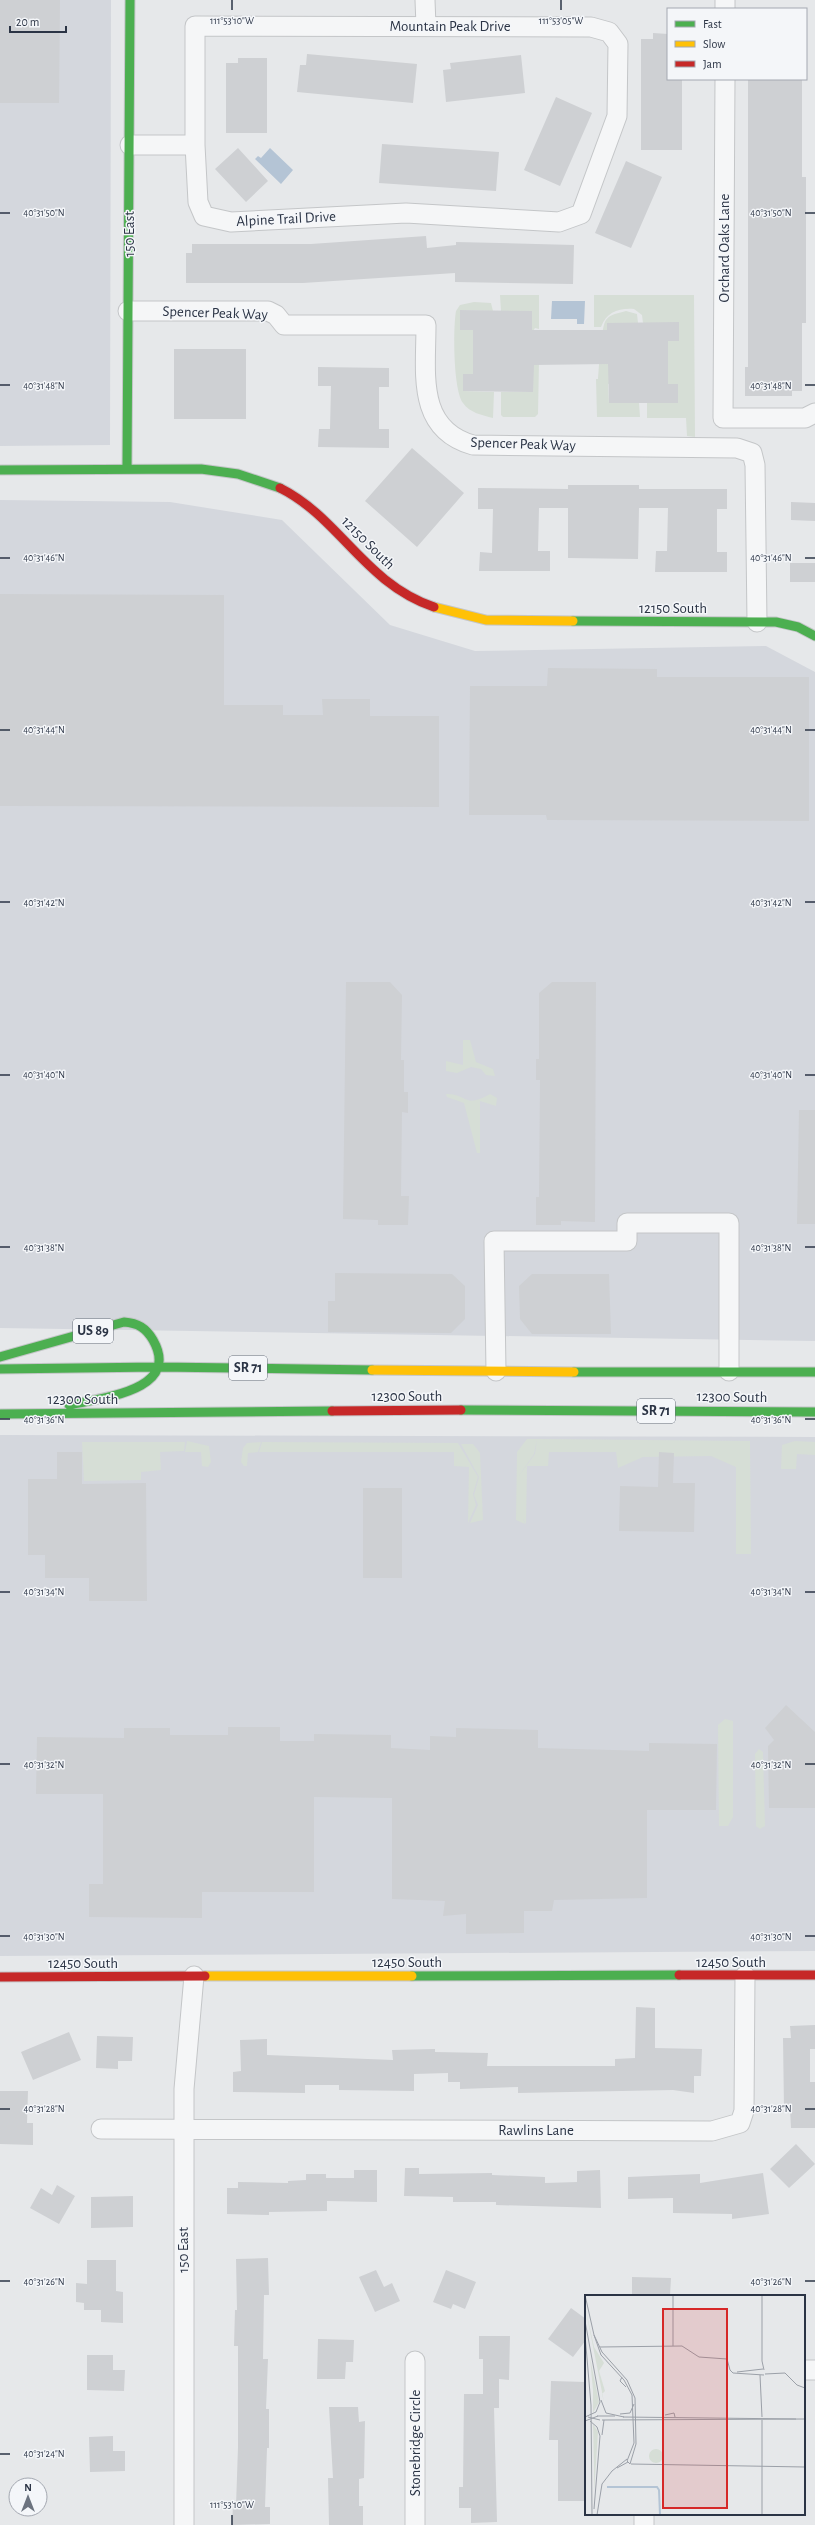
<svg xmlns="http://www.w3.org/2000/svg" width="815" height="2525" font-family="'Alegreya Sans',sans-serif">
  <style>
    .built { fill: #d4d7dd }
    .green { fill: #d6ded6 }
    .water { fill: #b4c4d5 }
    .building { fill: #ced0d3 }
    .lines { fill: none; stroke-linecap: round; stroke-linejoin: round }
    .street-casing { stroke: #c4c6c8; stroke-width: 21 }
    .fast-casing { stroke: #c4c6c8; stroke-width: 11 }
    .slow-casing { stroke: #c4c6c8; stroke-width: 11 }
    .jam-casing { stroke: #c4c6c8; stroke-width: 11 }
    .street { stroke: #f5f6f7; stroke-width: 19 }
    .fast { stroke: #4caf50; stroke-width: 9 }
    .slow { stroke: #ffc107; stroke-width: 9 }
    .jam { stroke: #c62828; stroke-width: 9 }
    .ticks { fill: none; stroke: #2b3445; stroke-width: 1.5 }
    .labels { text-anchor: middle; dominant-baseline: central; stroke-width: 3; stroke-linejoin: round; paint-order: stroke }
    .shield { fill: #f4f6f9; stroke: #676e7b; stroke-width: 1 }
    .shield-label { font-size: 14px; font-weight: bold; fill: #2b3445 }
    .street-label { font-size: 15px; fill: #2b3445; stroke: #f4f6f9 }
    .inset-river { fill: none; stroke: #b4c4d5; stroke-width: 2 }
    .inset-road { fill: none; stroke: #9ba0a8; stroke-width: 1 }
    .view { fill: #d62828; fill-opacity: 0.15; stroke: #d62828; stroke-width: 2 }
    .inset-edge { fill: none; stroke: #2b3445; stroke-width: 2 }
    .ticks-label { font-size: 10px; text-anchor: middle; fill: #2b3445; stroke: #f4f6f9; stroke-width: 3; stroke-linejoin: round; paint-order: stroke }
  </style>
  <rect width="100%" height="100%" fill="#e6e8ea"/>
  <path class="built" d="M0,0H111L110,445L0,446Z
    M0,500L170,502L282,520L390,625L475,651L766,646L815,672V1341L0,1328Z
    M0,1435L815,1437V1951L0,1956Z"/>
  <path class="green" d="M500,295H539V329L535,328L533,331L539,362L538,414L535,417H503L501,415V392H533V373L501,311Z
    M594,295H694L695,437L687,436L686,418H647V403L678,402V384H668V341H679L643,323L642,315L634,309C618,308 607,312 601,327H594Z
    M474,302L491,303L493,311L460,310V330H473V374H463V391L494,392L493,418C482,415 470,413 463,403C453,390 453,328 456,311L460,305Z
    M626,311L637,314L638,323H607V341L618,384H608L609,403H639L640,417H597L596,379H598C599,369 601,326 606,320C610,314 619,313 626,311Z
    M463,1040H470L476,1062L493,1069L495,1076L486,1075L481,1069L471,1067L457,1073L446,1071V1061L463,1065Z
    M446,1094C468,1094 464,1109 490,1094L497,1098L496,1106L480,1101V1153H477L464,1103L447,1097Z
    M527,1439H537L534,1454L518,1477L535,1454L537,1439L750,1441L751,1554H736V1467L711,1456L643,1457L618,1468L616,1452H549L548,1466H527L526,1524L523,1518L525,1524L516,1520L517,1452Z
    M187,1441L209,1446L211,1462L208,1467L202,1466L201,1452H185Z
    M795,1441L815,1442V1455L797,1454L796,1469H781L782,1445Z
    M82,1442H185L184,1451L160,1452L161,1470L141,1472V1480L84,1481Z
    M261,1442L258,1452L248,1453L247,1466H244L241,1462L243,1448L247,1443Z
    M262,1442L458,1443L478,1477L473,1494L476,1505L468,1523L469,1467L454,1466V1452H259Z
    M461,1444H473L480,1453L483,1520L470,1523L478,1505L474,1495L479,1477Z
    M725,1719L733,1721V1817L728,1826H719L718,1725Z
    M759,1749L763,1752L765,1826L760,1829L756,1826L755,1754Z"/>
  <path class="water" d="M270,148L293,170L281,184L255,159L258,156L261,158Z
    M552,301H585L584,324H577V319H551Z"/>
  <path class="building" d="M0,0H60L59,103H0Z
    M653,33L668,34V79H682V150H641V39H653Z
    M307,54L417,64L413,103L297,92L300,65H306Z
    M521,55L525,93L446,102L443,70L451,69L450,63Z
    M238,58H267V133H226V63H238Z
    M748,79H802V177H806V323H802V391H792V396H745V367H748Z
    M556,97L592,113L560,186L524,170Z
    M382,144L499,152L496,191L379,183Z
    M238,148L268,181L246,202L215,169Z
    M626,161L662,177L631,248L595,233Z
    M426,236L427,248L456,245V242L574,245L573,284L455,282V273L303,283H186V253H192V244H311Z
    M460,310L532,311V330H607V323L679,322V341H668V384H678V403H609L608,364L534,365L533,392L463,391V374H473V330H460Z
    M174,349H246V419H174Z
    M318,367L389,368V387H379V429H389V448L318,447L319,429H330L331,386H318Z
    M412,448L464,493L417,547L365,501Z
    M568,485H639V489H727V509H717V552H727V572H655L656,551H667L668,508H639L638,559L568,558V508H539L538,551H550V571H479L480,552L492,553L493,509H478V488L568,489Z
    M791,502L815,503V521L791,520Z
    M790,563H815V582H790Z
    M0,594L224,595V705H283V715H323L322,699H370V716H439V807L0,806Z
    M548,668L657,669V677H809V821L547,820L546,815H469L470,686H547Z
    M346,982H390L402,995L401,1060H404V1092H408V1113L402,1112L401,1196H409L408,1225H378V1220L343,1219Z
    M552,982H596L595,1222L561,1221V1225H536V1197H539L540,1080H536V1059H539V993Z
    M799,1110H815V1224H797Z
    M335,1273L452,1274L465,1286V1319L451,1333L328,1332V1301H335Z
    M532,1274H609L611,1334H532L520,1319L519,1286Z
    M57,1452H82V1484L146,1483L147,1601H89V1578H45V1555H28V1479H57Z
    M659,1452L674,1453L673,1483H695L694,1532L619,1531L620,1486L658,1487Z
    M363,1488H402V1578H363Z
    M786,1705L815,1732V1808H769L768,1746L774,1740L765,1728Z
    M228,1727H280V1741H314V1734L391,1735V1748L430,1750V1736L456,1737V1728L538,1730V1748L649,1751V1743L717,1744L716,1810H647V1898L554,1900L552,1911H524V1933L466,1934V1914L443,1916L445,1901L392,1899V1798L314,1797V1892H202V1918L89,1917V1884H103V1794H36L37,1737L124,1738V1728H170V1735H228Z
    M636,2007L655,2008V2048L702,2049L701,2076H694V2093L673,2090L518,2093V2087L460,2089V2082H448V2073L414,2074V2091L339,2090V2085H305V2093L233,2092V2072L241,2071L240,2040L267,2039V2055L393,2060L392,2050L435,2049V2052L488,2053L487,2066H615V2059L635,2058Z
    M815,2025V2049H810V2082H815V2128H791L790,2109H784L783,2038H791L790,2026Z
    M69,2032L81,2060L33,2080L21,2052Z
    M97,2036L133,2037L132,2061H118V2069L96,2068Z
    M0,2091H28L27,2123H33V2145L0,2144Z
    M796,2144L815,2164L789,2188L770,2169Z
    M405,2168H419V2174L492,2173V2175L545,2177V2183L577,2182V2171L600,2170L601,2208L496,2205V2202H453V2197L404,2196Z
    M354,2170H377V2202L327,2201V2211L269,2212V2215L227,2214V2188H238V2182L288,2183V2181L306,2180V2174H326V2178H354Z
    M763,2173L769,2214L732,2219V2214L673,2213V2198L628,2199V2177L700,2174V2183Z
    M57,2185L75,2196L59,2224L30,2208L41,2188L52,2195Z
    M133,2196V2227L91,2228V2197Z
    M268,2258L269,2295H264L263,2359H268L266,2409H269V2448H267L265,2507H270V2524L232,2525L233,2506H236L238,2447V2346H234L235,2310H237L236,2259Z
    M87,2260H116V2291L123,2292V2323L101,2322V2310H84V2303L76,2302V2283L87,2284Z
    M376,2270L384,2287L392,2283L400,2301L375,2312L359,2277Z
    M446,2270L476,2282L465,2309L453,2304L451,2309L433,2302Z
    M632,2277L671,2278L670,2296H632Z
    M571,2308L586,2319V2340L573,2357L548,2339Z
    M479,2336H510L509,2380L499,2379V2408H494L497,2522L471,2523V2508H459V2487H463L464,2394H483V2359H479Z
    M318,2339L354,2340L353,2362H346L345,2379H317Z
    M87,2355H113V2370H125L124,2391L87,2390Z
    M551,2381L586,2382V2501H558V2440H549Z
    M329,2407H358L359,2422L365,2421L364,2478L359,2479V2506H363V2525H329L328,2478H333Z
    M113,2436V2451H125V2471L90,2472L89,2437Z"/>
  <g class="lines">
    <defs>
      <path id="street" d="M425,0L426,26
        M725,9V0
        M195,26L591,27L609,32L618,44L617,116L581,214L559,222L406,213L231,222L204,216L198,202L195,145Z
        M725,79L723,418H805L815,413
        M130,145H195
        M128,311H268L276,315L284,325H426C426,373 416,429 473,445L737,448L752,453L755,465L757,622
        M496,1371L494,1241H627V1223H729V1371
        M101,2129L712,2131L740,2123L744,2111L745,1976
        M804,2370H815
        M184,2525V2089L194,1976
        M415,2525V2361
        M644,2525V2514"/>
      <path id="fast" d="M127,469L130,0
        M0,470L201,469L238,474L280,488
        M573,621L776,622L798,627L815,636
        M0,1357L124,1322C138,1323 146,1328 153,1340C182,1391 100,1398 69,1405
        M0,1369L158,1367L372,1370
        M574,1372H815
        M461,1410L815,1412
        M0,1414L332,1411
        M412,1976L679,1975"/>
      <path id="slow" d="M434,607L486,620L573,621
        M372,1370L574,1372
        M205,1976H412"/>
      <path id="jam" d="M280,488C340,518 364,583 434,607
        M332,1411L461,1410
        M679,1975H815
        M0,1977L205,1976"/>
    </defs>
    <use href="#street" class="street-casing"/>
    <use href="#fast" class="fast-casing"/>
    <use href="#slow" class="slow-casing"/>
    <use href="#jam" class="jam-casing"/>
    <use href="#street" class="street"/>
    <use href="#fast" class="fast"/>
    <use href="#slow" class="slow"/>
    <use href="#jam" class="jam"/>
  </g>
  <path class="ticks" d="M232,0V10M561,0V10M0,213H10M805,213H815M0,385H10M805,385H815M0,558H10M805,558H815M0,730H10M805,730H815M0,902H10M805,902H815M0,1075H10M805,1075H815M0,1247H10M805,1247H815M0,1419H10M805,1419H815M0,1592H10M805,1592H815M0,1764H10M805,1764H815M0,1936H10M805,1936H815M0,2109H10M805,2109H815M0,2281H10M805,2281H815M0,2454H10M232,2515V2525"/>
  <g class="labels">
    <g class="shield">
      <rect x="73" y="1319" width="40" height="24" rx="3"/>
      <rect x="229" y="1356" width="38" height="24" rx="3"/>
      <rect x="637" y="1399" width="38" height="24" rx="3"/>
    </g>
    <g class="shield-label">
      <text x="93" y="1331">US 89</text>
      <text x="248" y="1368">SR 71</text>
      <text x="656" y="1411">SR 71</text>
    </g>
    <g class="street-label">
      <text x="450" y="26">Mountain Peak Drive</text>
      <text transform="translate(286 219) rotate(-3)">Alpine Trail Drive</text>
      <text transform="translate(129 234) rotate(-90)">150 East</text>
      <text transform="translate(724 248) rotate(-90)">Orchard Oaks Lane</text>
      <text transform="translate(215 313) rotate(2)">Spencer Peak Way</text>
      <text transform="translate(523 444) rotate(2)">Spencer Peak Way</text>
      <text transform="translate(368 543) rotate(45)">12150 South</text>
      <text x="673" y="608">12150 South</text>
      <text x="407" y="1396">12300 South</text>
      <text transform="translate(732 1397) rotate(1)">12300 South</text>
      <text x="83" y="1399">12300 South</text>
      <text x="407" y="1962">12450 South</text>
      <text x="731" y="1962">12450 South</text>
      <text x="83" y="1963">12450 South</text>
      <text x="536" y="2130">Rawlins Lane</text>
      <text transform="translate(183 2250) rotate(-90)">150 East</text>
      <text transform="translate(415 2443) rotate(-90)">Stonebridge Circle</text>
    </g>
  </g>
  <g transform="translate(585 2295)">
    <rect width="220" height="220" fill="#e6e8ea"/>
    <path d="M0,11L9,52L19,68L14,76L20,96L17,99L19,107ZM5,63L14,107L8,118V95ZM8,129L13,137L9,197V172ZM64 161a7 7 0 1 1 14 0a7 7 0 1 1-14 0Z" fill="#d6ded6"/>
    <path class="inset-river" d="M22,192H72L74,195L75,220"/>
    <path class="inset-road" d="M0,0L9,40L17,57L42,85L50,103L51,149L45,169L42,166L49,148L47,100L39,85L16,60L9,40M177,0V66L179,75M0,26L15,107L11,117L0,122M0,40L6,110L7,220M88,51V0M15,52L97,51L114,62L142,64L145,75L148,78L179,80M152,77L178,74M180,79L200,78L212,90L220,93M175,80L177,122M37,82L35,86L41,92M16,105L21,118L39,122M35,119L45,118L49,109M80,120L89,118L90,122M12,121H30M3,122L15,125M38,122L211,124M17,125L220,124M177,125V220M0,126L13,121M5,126L12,132L15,141L9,214M17,140L19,125M46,169L220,172M32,173L43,167M12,220L17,189L27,176L42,164"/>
    <path class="view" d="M78,14H142V213H78Z"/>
    <rect width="220" height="220" class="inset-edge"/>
  </g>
  <g class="ticks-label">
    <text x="232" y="24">111°53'10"W</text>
    <text x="561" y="24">111°53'05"W</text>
    <text x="44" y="216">40°31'50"N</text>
    <text x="771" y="216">40°31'50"N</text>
    <text x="44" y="389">40°31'48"N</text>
    <text x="771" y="389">40°31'48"N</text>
    <text x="44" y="561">40°31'46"N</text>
    <text x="771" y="561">40°31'46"N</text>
    <text x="44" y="733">40°31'44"N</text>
    <text x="771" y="733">40°31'44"N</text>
    <text x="44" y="906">40°31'42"N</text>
    <text x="771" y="906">40°31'42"N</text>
    <text x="44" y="1078">40°31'40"N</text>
    <text x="771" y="1078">40°31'40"N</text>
    <text x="44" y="1251">40°31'38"N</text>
    <text x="771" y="1251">40°31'38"N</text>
    <text x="44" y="1423">40°31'36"N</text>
    <text x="771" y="1423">40°31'36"N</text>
    <text x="44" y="1595">40°31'34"N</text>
    <text x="771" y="1595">40°31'34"N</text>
    <text x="44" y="1768">40°31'32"N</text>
    <text x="771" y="1768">40°31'32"N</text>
    <text x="44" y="1940">40°31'30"N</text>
    <text x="771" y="1940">40°31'30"N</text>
    <text x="44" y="2112">40°31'28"N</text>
    <text x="771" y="2112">40°31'28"N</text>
    <text x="44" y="2285">40°31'26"N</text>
    <text x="771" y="2285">40°31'26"N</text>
    <text x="44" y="2457">40°31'24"N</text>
    <text x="232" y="2508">111°53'10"W</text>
  </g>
  <rect x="667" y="8" width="140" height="72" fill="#f4f6f9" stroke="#a4a8b1"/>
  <rect x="675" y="21" width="20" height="6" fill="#4caf50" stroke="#a4a8b1"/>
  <text x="703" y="28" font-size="12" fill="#2b3445">Fast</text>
  <rect x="675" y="41" width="20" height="6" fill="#ffc107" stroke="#a4a8b1"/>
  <text x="703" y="48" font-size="12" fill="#2b3445">Slow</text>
  <rect x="675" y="61" width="20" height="6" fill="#c62828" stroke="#a4a8b1"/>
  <text x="703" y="68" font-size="12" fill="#2b3445">Jam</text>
  <g transform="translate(28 2497)"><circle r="19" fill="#f4f6f9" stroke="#a4a8b1"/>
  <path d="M0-3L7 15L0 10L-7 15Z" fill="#6c737f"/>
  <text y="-6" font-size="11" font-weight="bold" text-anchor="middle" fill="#2b3445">N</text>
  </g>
  <path d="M10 26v6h56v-6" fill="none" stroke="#2b3445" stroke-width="2"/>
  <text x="16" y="26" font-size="12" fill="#2b3445" stroke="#f4f6f9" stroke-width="3" paint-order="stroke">20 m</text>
</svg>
